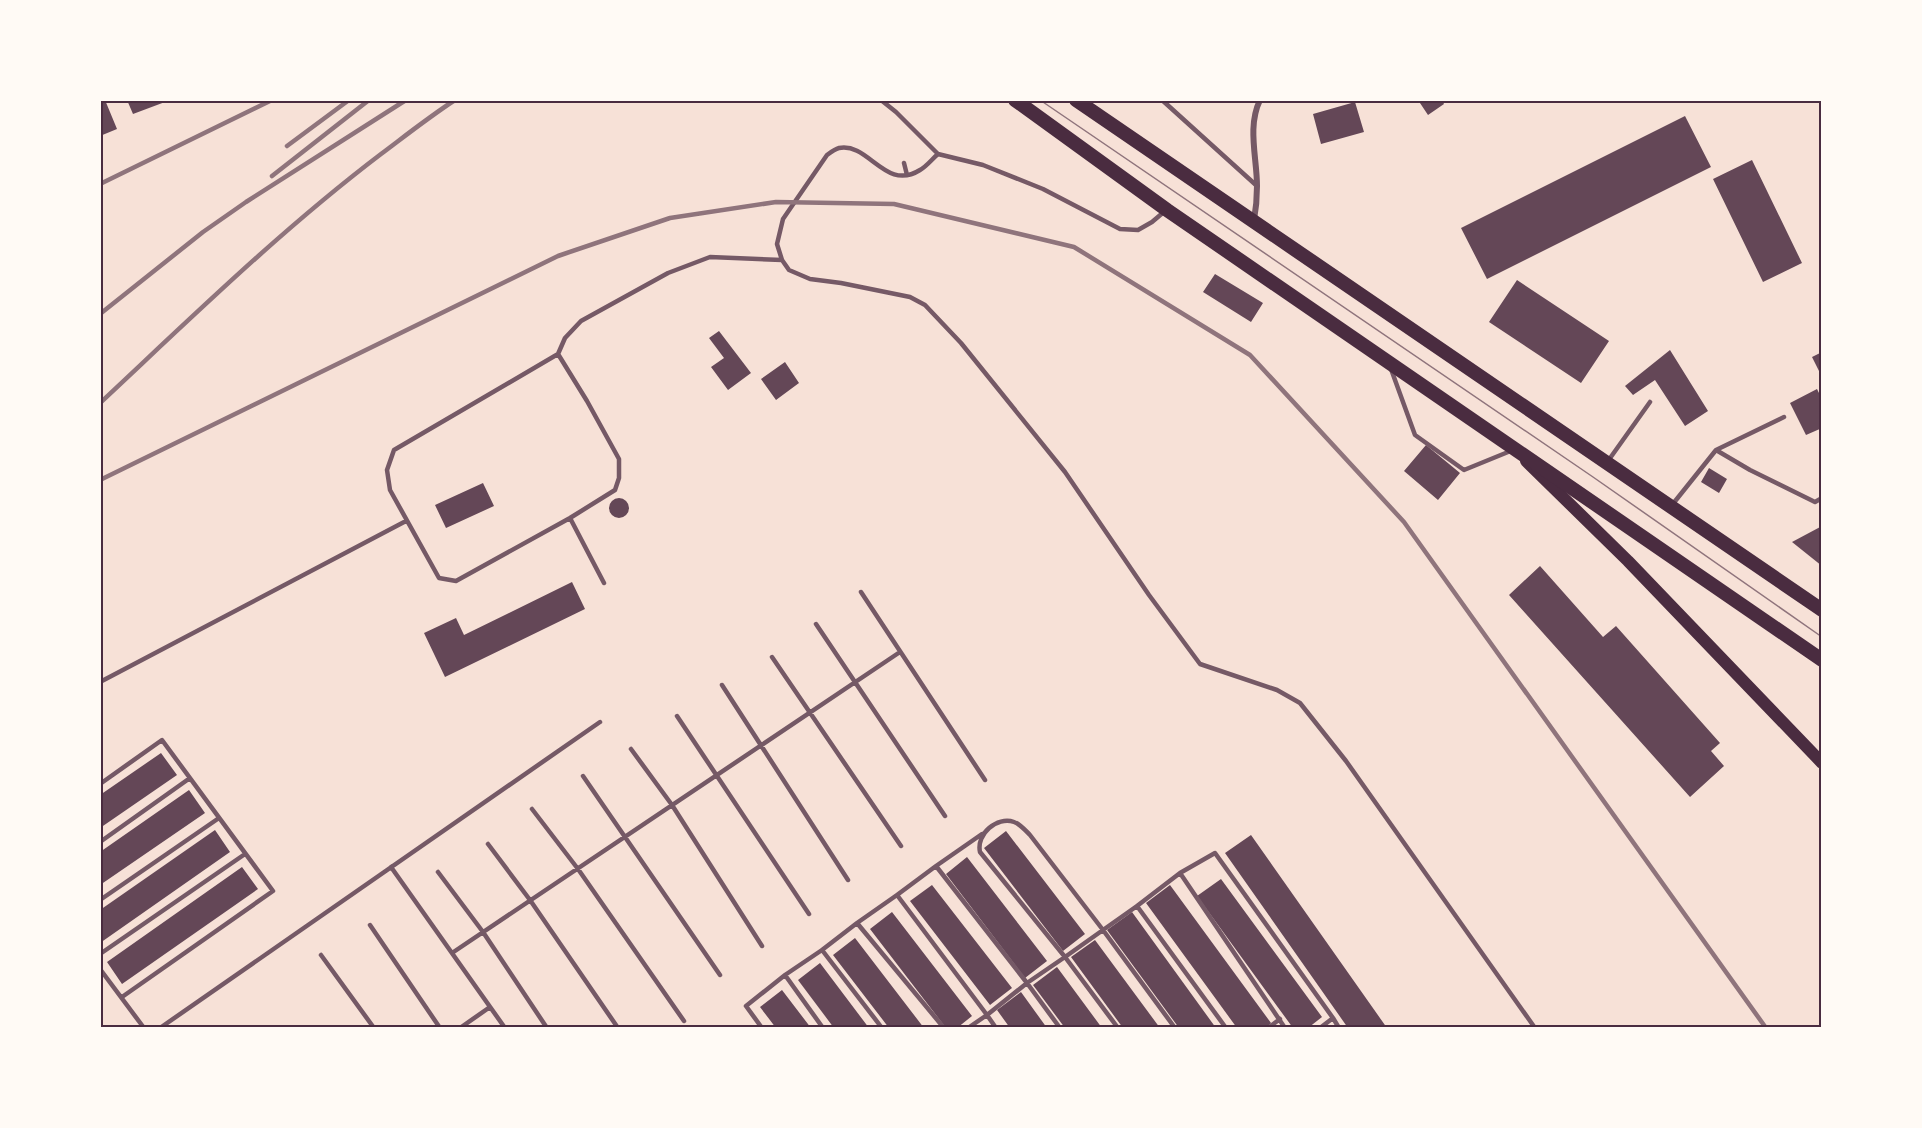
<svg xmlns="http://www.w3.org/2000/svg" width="1922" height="1128" font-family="'Source Sans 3',sans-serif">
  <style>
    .building { fill: #644757 }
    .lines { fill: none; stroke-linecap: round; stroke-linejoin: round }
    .service { stroke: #755966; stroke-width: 4.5 }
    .minor { stroke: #755966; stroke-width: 6 }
    .secondary { stroke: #4a2c40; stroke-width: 12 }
    .primary { stroke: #4a2c40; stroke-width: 14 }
    .tram { stroke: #8f747c; stroke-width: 1.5 }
    .rail { stroke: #8f747c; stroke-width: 4.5 }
    .neatline { fill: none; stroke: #4a2c40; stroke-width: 2 }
  </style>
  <rect width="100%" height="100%" fill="#f7e1d7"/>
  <path class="building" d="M100,100H105L117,129L100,136Z
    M127,100H165V102L133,114Z
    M1418,100H1442L1444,104L1428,115Z
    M1355,102L1364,132L1321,144L1313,114Z
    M1685,116L1711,167L1487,279L1461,228Z
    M1752,160L1802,263L1763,282L1713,179Z
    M1215,274L1263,303L1251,322L1203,292Z
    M1517,280L1609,341L1581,383L1489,322Z
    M719,331L751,373L728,390L711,367L724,358L709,338Z
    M1670,350L1708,411L1685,426L1655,380L1633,395L1625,386Z
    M1822,352V377L1812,357Z
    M785,362L799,383L776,400L761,379Z
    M1817,389L1822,399V428L1806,435L1790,403Z
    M1426,445L1460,473L1438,500L1404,471Z
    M1709,468L1727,479L1719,493L1701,482Z
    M483,483L494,506L446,528L435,505Z
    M609 508a10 10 0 1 1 20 0a10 10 0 1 1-20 0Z
    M1822,526V566L1792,542Z
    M1540,566L1603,637L1616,626L1720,743L1711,751L1724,766L1690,797L1509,595Z
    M572,582L585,609L445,677L424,633L456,618L464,635Z
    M161,753L177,775L100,828V795Z
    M189,790L205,813L100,885V852Z
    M215,830L230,852L100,943V910Z
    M1006,831L1085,934L1063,951L984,848Z
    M1251,835L1387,1028H1348L1225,853Z
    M967,857L1047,961L1025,978L946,874Z
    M242,867L258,889L122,984L107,962Z
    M1221,879L1322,1017L1308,1028H1293L1197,896Z
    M932,885L1012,988L990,1005L910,901Z
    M1170,885L1271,1023L1266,1028H1237L1146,903Z
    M892,912L972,1016L957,1028H946L870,929Z
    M1132,912L1216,1028H1179L1107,930Z
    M855,938L924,1028H889L833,955Z
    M1095,940L1160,1028H1123L1071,957Z
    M820,963L869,1028H834L798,980Z
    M1057,967L1102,1028H1065L1033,985Z
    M782,990L811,1028H776L760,1007Z
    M1021,992L1047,1028H1010L997,1010Z"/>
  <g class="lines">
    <path class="service" d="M881,100L896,112L938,154L983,165L1043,189L1120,229L1138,230L1152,222L1165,211
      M1162,100L1257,186
      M938,154C932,159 927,166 920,170C885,192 869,142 839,148C835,149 831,152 827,155L783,219L777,244L782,260L789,270L810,279L841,283L910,297L925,305L961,343L1065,472L1149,595L1200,664L1277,690L1300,703L1346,761L1535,1028
      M904,163L907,175
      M558,354L587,401L619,459V478L615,490L570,518L456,581L439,578L390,490L387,470L394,450Z
      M558,354L565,338L581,321L668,273L710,257L782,260
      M1391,369L1415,435L1464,470L1513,450
      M1716,450L1784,417
      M1608,461L1650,402
      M1672,505L1716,450L1750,470L1815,502L1822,498
      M570,518L604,583
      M861,592L985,780
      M816,624L945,816
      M772,657L901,846
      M100,682L406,521
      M722,685L848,880
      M677,716L809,914
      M631,749L672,805L762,946
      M583,776L720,975
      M100,784L162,740L273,891L122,997
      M532,809L578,869L684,1021
      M100,842L190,778
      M488,844L530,900L618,1028
      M936,866L982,834
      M391,867L505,1028
      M438,872L483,932L547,1028
      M1180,873L1285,1028
      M100,900L219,818
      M857,923L897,895
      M370,925L440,1028
      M452,953L900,652
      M100,954L245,854
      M321,955L374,1028
      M100,969L144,1028
      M785,975L822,950
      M1333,1018L1339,1028
      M160,1028L600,722
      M460,1028L490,1007
      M762,1028L746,1006L785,975L823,1028
      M882,1028L822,950L857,923L944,1028
      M968,1028L987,1015L897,895L936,866L1027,983L1065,957L980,852C976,834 997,816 1014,822C1020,824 1026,831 1030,835L1103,930L1137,906
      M996,1028L987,1015L1027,983L1060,1028
      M1118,1028L1065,957L1103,930L1175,1028
      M1226,1028L1137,906L1180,873L1215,853L1333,1018L1320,1028
      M1268,1028L1280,1019"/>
    <path class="minor" d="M1254,220C1256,209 1257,198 1257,186C1257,158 1247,127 1260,100"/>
    <path class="secondary" d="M1526,461L1628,561L1822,763"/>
    <path class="primary" d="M1015,100L1167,210L1822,660
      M1076,100L1822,610"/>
    <path class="tram" d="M1040,100L1593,477L1822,637"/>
    <path class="rail" d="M287,146L349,100
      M272,176L369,100
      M100,184L272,100
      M100,314L203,232L246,202L406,100
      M100,403C192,317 281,230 381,154C405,136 429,117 455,100
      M100,480L558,256L670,218L776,202L894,204L1074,247L1250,355L1404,522L1766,1028"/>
  </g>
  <rect width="1922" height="1128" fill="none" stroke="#fffaf5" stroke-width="204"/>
  <rect x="102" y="102" width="1718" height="924" class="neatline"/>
</svg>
